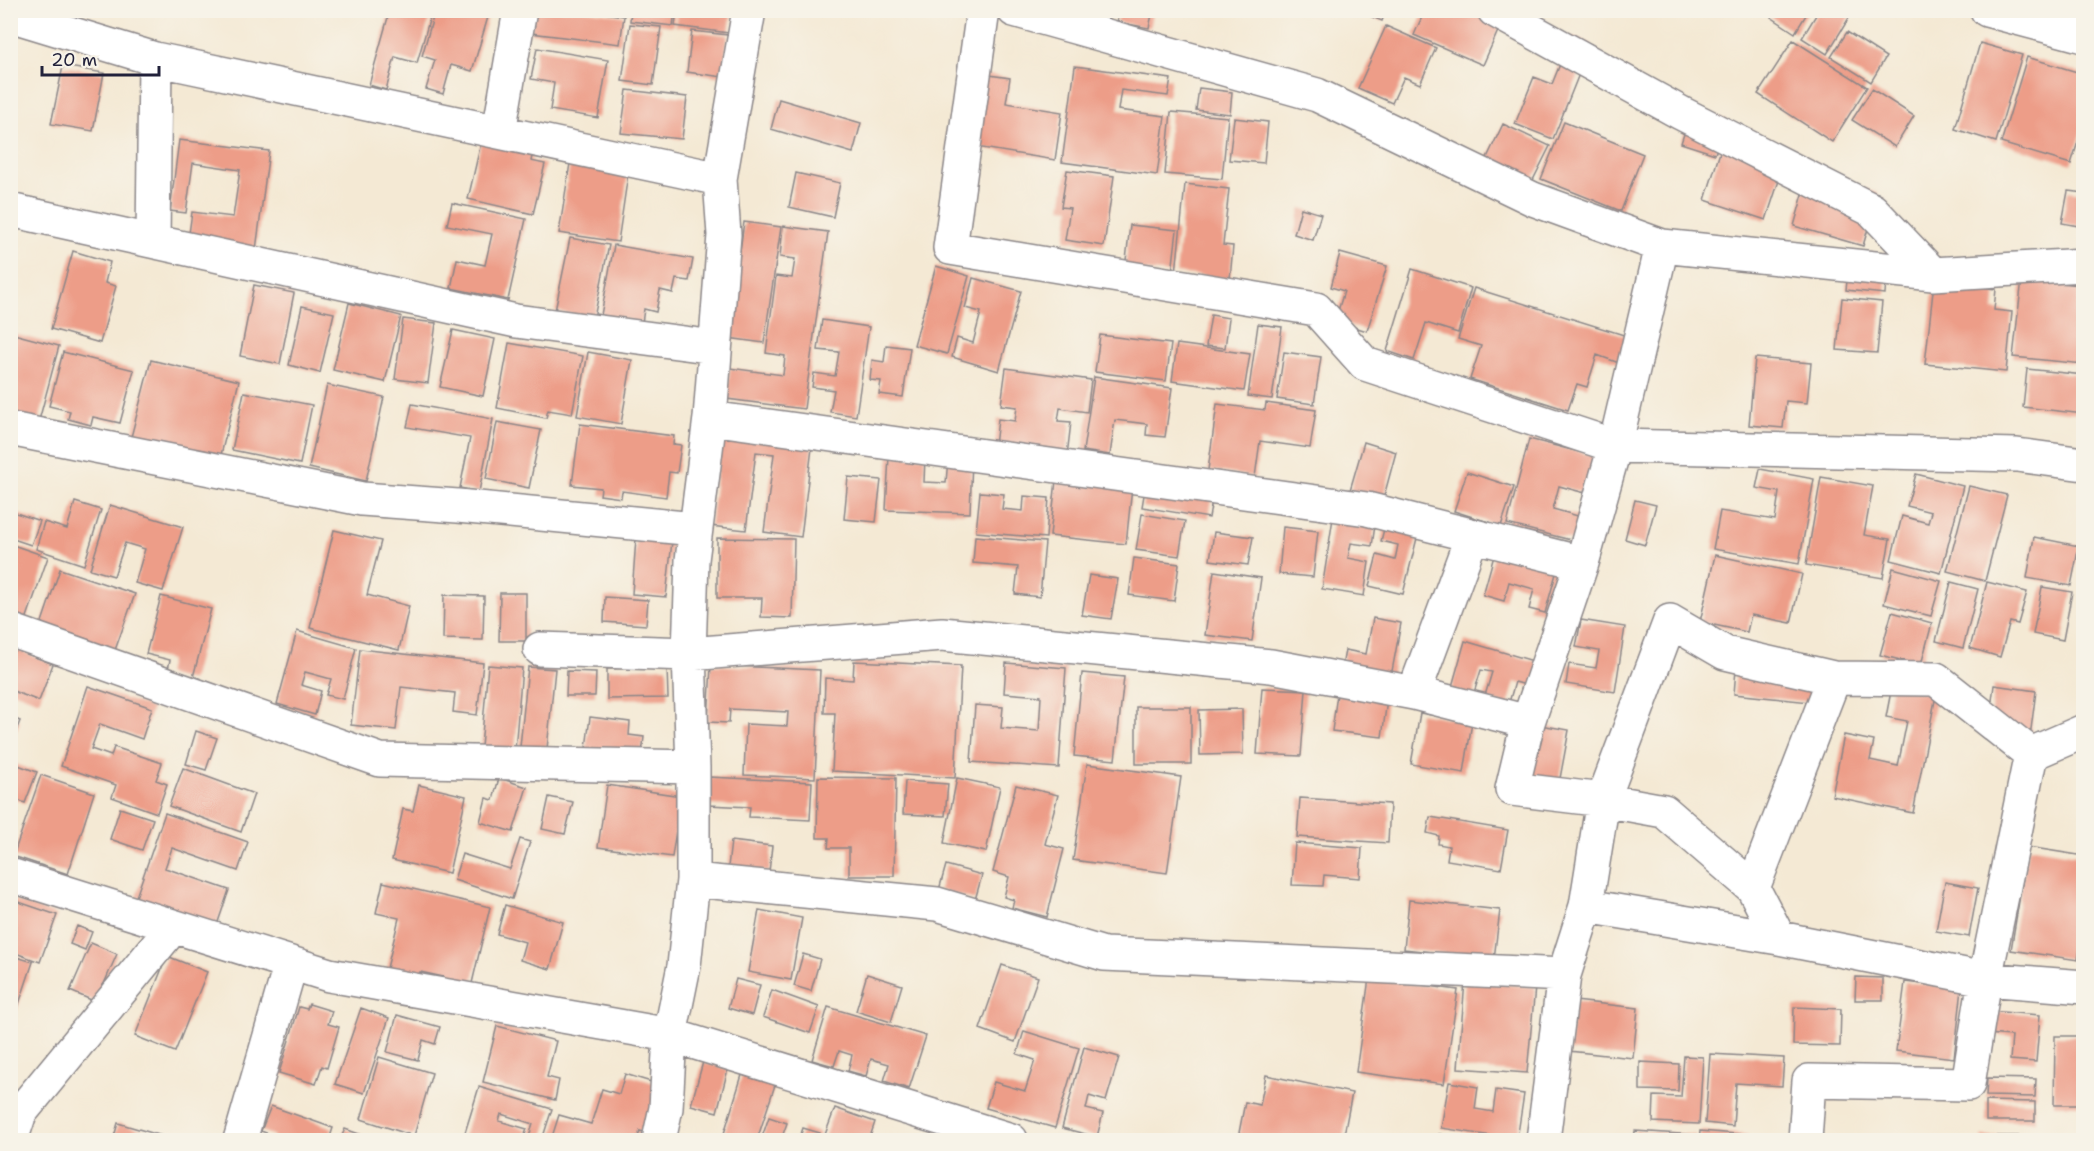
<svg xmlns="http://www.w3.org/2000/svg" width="2094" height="1151" font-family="'Shantell Sans',sans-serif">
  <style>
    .building { fill: #ed9d88 }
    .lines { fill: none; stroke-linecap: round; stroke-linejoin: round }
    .minor-casing { stroke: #8b8688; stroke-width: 36 }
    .minor { stroke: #fff; stroke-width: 33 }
  </style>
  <rect width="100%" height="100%" fill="#f7f3e8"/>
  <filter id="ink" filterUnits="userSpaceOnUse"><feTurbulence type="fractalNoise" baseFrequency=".0167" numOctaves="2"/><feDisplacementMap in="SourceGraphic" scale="12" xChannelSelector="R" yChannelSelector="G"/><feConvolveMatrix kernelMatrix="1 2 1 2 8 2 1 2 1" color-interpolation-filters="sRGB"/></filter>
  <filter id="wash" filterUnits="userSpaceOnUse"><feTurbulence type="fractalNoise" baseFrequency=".008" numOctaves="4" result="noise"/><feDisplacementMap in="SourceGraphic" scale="24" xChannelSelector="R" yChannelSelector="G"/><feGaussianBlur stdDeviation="1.35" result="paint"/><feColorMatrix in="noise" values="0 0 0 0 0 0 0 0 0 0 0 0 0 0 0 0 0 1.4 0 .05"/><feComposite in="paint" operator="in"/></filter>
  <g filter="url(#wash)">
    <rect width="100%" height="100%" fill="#f4e9d4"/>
    <g id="blocks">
      <path class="building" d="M390,10H432L417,63L395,57L386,90L369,85Z
        M435,10H464L488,17L472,71L451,65L443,94L426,89L435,60L422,56Z
        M534,10H584L624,16L620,44L531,33Z
        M631,10H675L673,26L630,21Z
        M677,10H732L729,33L675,26Z
        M1119,10H1153L1149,28L1117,22Z
        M1355,10H1386L1382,21Z
        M1425,10H1494L1505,15L1483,65L1414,35Z
        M1775,10H1809L1795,33L1771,17Z
        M1819,10H1848L1852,13L1827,54L1802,38Z
        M630,24L661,27L653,85L622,81Z
        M1386,26L1436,48L1420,84L1404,77L1392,103L1358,88Z
        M692,31L728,35L723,77L687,72Z
        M1847,32L1886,57L1871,82L1831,57Z
        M1571,37L1591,44L1553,139L1515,124L1534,77L1552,84Z
        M1793,40L1867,87L1832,142L1758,94Z
        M1980,43L2022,55L1996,142L1955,129Z
        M537,48L608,60L598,118L550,110L554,83L531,79Z
        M2027,57L2084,74V123L2071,164L2001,143Z
        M63,66L104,73L93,131L51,124Z
        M1075,66L1171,79L1168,96L1121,90L1118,110L1165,116L1157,175L1062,162Z
        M982,74L1010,78L1006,103L1062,112L1055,160L970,146Z
        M1199,88L1232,92L1230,114L1196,110Z
        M1872,89L1914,116L1895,147L1852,120Z
        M627,90L687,97L682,139L621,133Z
        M779,99L861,123L853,153L771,129Z
        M1692,110L1726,120L1715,154L1681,143Z
        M1171,112L1228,117L1222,179L1165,174Z
        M1234,118L1268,122L1264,163L1229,160Z
        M1564,122L1643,154L1621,211L1541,179Z
        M1503,124L1550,146L1531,184L1485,162Z
        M1726,133L1788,153L1766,220L1705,200Z
        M483,134L534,147L531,161L545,164L533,214L468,199Z
        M179,140L269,151L256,250L188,241L192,212L233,217L240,170L193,163L186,213L170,211Z
        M571,157L629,167L618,242L559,233Z
        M1067,170L1114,176L1104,246L1065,240L1070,208L1061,207Z
        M796,173L840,183L833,217L789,207Z
        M1809,173L1878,193L1863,246L1794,226Z
        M1185,184L1229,189L1223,245L1233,246L1230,279L1176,273Z
        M2068,191L2084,193V227L2062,223Z
        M452,203L526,219L508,300L451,288L457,259L485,265L492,234L447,225Z
        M1301,208L1321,214L1313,240L1294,234Z
        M744,222L781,227L764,343L728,338Z
        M1130,225L1177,230L1172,273L1125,269Z
        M783,226L828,232L804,409L727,399L730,368L783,375L785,356L766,353L776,276L792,278L795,259L780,257Z
        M570,238L609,245L594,318L555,311Z
        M614,245L693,259L689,281L676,279L673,293L660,290L656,312L644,309L642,323L601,315Z
        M73,251L110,262L105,283L116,286L100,343L51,329Z
        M1340,253L1387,266L1367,331L1335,321L1344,291L1331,287Z
        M1849,262L1887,265L1885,294L1846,290Z
        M936,266L969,276L947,354L914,345Z
        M1412,269L1471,288L1458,333L1426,323L1414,360L1387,351Z
        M973,278L1021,291L999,371L952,357L957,338L973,343L981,312L965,308Z
        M2022,279L2080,285L2076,323L2084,324V364L2013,357Z
        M1934,282L1996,289L1994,310L2012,312L2006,372L1925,364Z
        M254,285L294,293L280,364L240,356Z
        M1474,288L1627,336L1619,363L1597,355L1587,387L1577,384L1568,410L1470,379L1481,346L1458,339Z
        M1842,298L1882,302L1877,353L1837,350Z
        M349,303L401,316L385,382L333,370Z
        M302,306L334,313L320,373L289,365Z
        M1211,315L1229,318L1225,348L1206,346Z
        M403,319L436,323L428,383L395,379Z
        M822,320L869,327L856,416L830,412L834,390L812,387L814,373L835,376L839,352L818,350Z
        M1258,324L1282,327L1272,399L1248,396Z
        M453,330L495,339L483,396L440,387Z
        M10,333L59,346L37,428L10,421V386H12L15,375L10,374Z
        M1100,335L1171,344L1166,381L1095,372Z
        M509,343L583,356L572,414L548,410L546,418L497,408Z
        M1177,344L1250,354L1244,391L1172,381Z
        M886,345L910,348L903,397L879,394L881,381L870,380L872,360L884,362Z
        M63,352L134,370L120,423L93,417L91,425L68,419L70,411L49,406Z
        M588,352L632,360L621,424L577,416Z
        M1284,352L1321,357L1314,404L1277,399Z
        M1755,358L1811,363L1807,403L1786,401L1783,428L1749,425Z
        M151,360L239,381L219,463L130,441Z
        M1006,368L1091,380L1087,412L1060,408L1058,421L1071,422L1067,456L995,446L998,419L1015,421L1017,407L1001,405Z
        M2027,369L2084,375V414L2023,407Z
        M1094,377L1172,388L1165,437L1146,435L1147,424L1115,420L1110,455L1083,451Z
        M327,385L384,397L366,481L309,468Z
        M244,392L312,405L300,464L232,450Z
        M1266,403L1316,410L1310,448L1260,441L1255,477L1208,470L1217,404L1265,410Z
        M412,404L493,419L479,492L460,488L470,438L407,427Z
        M497,422L541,430L529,488L486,479Z
        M580,424L674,436L673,444L681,445L677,473L669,472L666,497L622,491L621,498L600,495L601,488L572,485Z
        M722,429L813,440L801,537L764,532L774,454L756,452L746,530L710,526Z
        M1529,439L1599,457L1589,494L1559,486L1553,509L1585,518L1579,542L1507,524Z
        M1364,442L1396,452L1383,500L1350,490Z
        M889,456L925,457L924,482L946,483L948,458L972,459L970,513L886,510Z
        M1760,469L1814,479L1799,564L1713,549L1720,511L1775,520L1779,492L1756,488Z
        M1467,472L1514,487L1501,526L1454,511Z
        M1916,474L1963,486L1941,573L1891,560L1902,516L1928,523L1931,512L1907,506Z
        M848,477L881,480L876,522L844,519Z
        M1821,477L1873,486L1864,535L1890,539L1883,578L1806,565Z
        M1056,480L1132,487L1126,544L1050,536Z
        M1146,483L1213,494L1209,518L1142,507Z
        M1969,486L2007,495L1985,581L1947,571Z
        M980,492L1004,494L1002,509L1023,511L1024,496L1049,498L1046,538L976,532Z
        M1635,500L1656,505L1645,545L1625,539Z
        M75,502L101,510L84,565L36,549L44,522L67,529Z
        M110,505L183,527L163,591L135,583L145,549L125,543L114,576L90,569Z
        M10,511L40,521L31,545L10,538Z
        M1142,514L1185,521L1179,556L1136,550Z
        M1333,518L1375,525L1372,546L1351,543L1348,558L1369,562L1364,596L1322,589Z
        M1386,521L1419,530L1403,594L1369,586L1377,555L1395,560L1398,545L1381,541Z
        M1283,527L1318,531L1313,577L1279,574Z
        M334,530L381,541L367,595L409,606L399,650L310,628Z
        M1214,532L1253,537L1248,565L1210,560Z
        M975,536L1045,542L1040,597L1015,594L1018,567L973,563Z
        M2034,537L2079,546L2071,586L2027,578Z
        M636,538L672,541L666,597L632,594Z
        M717,538L794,539L792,618L761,617L762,598H717Z
        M10,544L48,557L26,620L10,615V583L12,578L10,577Z
        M1495,552L1557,570L1545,613L1529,609L1534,589L1509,582L1504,601L1483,595Z
        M1715,555L1802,574L1791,623L1751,615L1747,632L1700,622Z
        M1134,558L1179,564L1174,601L1129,595Z
        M1893,568L1941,581L1931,616L1884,604Z
        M60,569L135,594L114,653L40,628Z
        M1214,571L1261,578L1252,641L1205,635Z
        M1089,575L1118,579L1111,619L1082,615Z
        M1951,582L1978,589L1963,648L1936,641Z
        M1987,582L2027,592L2018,624L2010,622L2000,657L1970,648Z
        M2042,587L2072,592L2063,640L2033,634Z
        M500,593H526V641H499Z
        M444,595L484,596L483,640L443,639Z
        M161,596L211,609L192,681L167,674L170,660L146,654Z
        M605,597L648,600L646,625L604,622Z
        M1892,612L1932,623L1921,665L1880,655Z
        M1373,618L1401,623L1390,682L1341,673L1345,650L1366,654Z
        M1581,620L1625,627L1615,692L1566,684L1569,664L1596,668L1599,651L1576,647Z
        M297,631L356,648L343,699L326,695L331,679L305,672L301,685L321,691L315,715L277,704Z
        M1465,641L1540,663L1533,687L1515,682L1508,706L1484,699L1492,672L1481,670L1473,696L1451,690Z
        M10,647L53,664L39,701L13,691L10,697Z
        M360,649L483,663L477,715L453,712L455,693L401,687L396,730L351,725Z
        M854,661L961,666L955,778L832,771L835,713H824L825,678L853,680Z
        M1006,663L1066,668L1059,768L971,762L975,705L1003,707L1001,728L1039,731L1041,696L1004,693Z
        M488,665L522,668L515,750L481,747Z
        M711,665L820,670L815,778L744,775L746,724L787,726L788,712L730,709L729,723L708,722Z
        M528,667L555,669L547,749L520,747Z
        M667,667L668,698L607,699V669Z
        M1736,669L1813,677L1810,702L1734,694Z
        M567,671L596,672L595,696H566Z
        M1082,673L1124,677L1115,760L1074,756Z
        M1994,685L2036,691L2030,737L1988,732Z
        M88,686L152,708L142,739L100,724L91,749L111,756L114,747L162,763L156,780L167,784L157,813L112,797L116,785L61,766Z
        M1892,686L1936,695L1913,813L1832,796L1844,735L1874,741L1870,760L1898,766L1907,721L1886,717Z
        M1262,688L1306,690L1301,756L1257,754Z
        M1337,694L1387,700L1382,737L1332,731Z
        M1136,707H1191V764H1136Z
        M1242,709L1243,754L1200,755L1199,710Z
        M1420,713L1472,722L1464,773L1411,764Z
        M10,717L20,721L11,744L10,743Z
        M590,717L630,722L629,735L644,737L641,762L585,756Z
        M1540,725L1569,730L1559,784L1530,779Z
        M196,731L217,738L206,770L186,764Z
        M10,762L37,772L25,803L10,797Z
        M1087,764L1181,777L1167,873L1073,860Z
        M183,768L254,794L241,832L169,806Z
        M41,775L94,793L68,874L13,856Z
        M709,777L812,782L810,820L749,817L750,807L708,805Z
        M818,777L896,778L894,876H849V848H828L829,838H817Z
        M499,778L527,787L513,832L480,822L486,798L493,800Z
        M957,778L1000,787L986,852L944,843Z
        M905,781L948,784L945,816L903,814Z
        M419,785L466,796L449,873L392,860L403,809L413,811Z
        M607,785L681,796L672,857L598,847Z
        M1016,785L1058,795L1045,844L1064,849L1047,917L1012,908L1014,900L1004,897L1009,877L993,872Z
        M549,797L573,802L565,834L542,829Z
        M1300,798L1390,804L1388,843L1297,837Z
        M120,808L153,819L142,850L110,839Z
        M165,813L248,842L238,871L172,848L165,868L229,890L217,925L136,897Z
        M1430,817L1508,830L1501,869L1447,860L1449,846L1438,844L1439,836L1427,833Z
        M520,839L530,842L512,899L454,880L462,854L510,869Z
        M731,841L772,846L769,872L728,867Z
        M1295,843L1362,848L1360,878L1324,875L1323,886L1292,885Z
        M2028,847L2084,856V925L2078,960L2011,950Z
        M946,865L982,875L975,900L939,890Z
        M383,882L490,907L469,996L441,989L444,977L420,972L417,988L384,981L399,918L376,913Z
        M1945,882L1978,888L1969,937L1936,931Z
        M10,899L57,915L40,962L10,951Z
        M1409,900L1500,910L1494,959L1404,949Z
        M505,905L563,922L550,969L520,960L525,942L497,934Z
        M759,910L802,918L791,980L748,972Z
        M77,926L92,932L85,950L70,944Z
        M91,943L117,954L96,1002L70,991Z
        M803,954L820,959L811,991L794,986Z
        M10,955L33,962L11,1028L10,1027Z
        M167,956L207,972L175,1052L135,1036Z
        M1002,965L1038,977L1015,1042L980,1029Z
        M867,974L902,985L891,1022L856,1011Z
        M1856,977L1883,978V1000H1855Z
        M1369,978L1458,990L1444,1084L1356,1072Z
        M736,979L760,985L752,1015L728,1008Z
        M1465,981L1535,987L1527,1073L1458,1068Z
        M1905,982L1962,989L1954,1058L1896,1051Z
        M772,990L819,1007L810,1033L763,1017Z
        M1575,1001L1638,1008L1633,1058L1569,1051Z
        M309,1004L332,1011L328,1024L339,1027L327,1068L322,1066L316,1084L279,1073L299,1007L307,1009Z
        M828,1007L926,1036L909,1089L884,1081L889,1064L871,1059L866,1076L848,1071L852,1055L839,1051L834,1066L812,1060Z
        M1794,1007L1841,1009L1840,1046L1793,1045Z
        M361,1008L389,1018L364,1093L335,1084Z
        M1989,1011L2040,1015L2036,1062L2010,1060L2012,1036L1987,1034Z
        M397,1015L440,1027L435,1044L423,1040L418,1060L387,1052Z
        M497,1026L556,1041L547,1077L559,1080L555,1100L483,1082Z
        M1024,1031L1079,1048L1055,1128L986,1108L994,1082L1025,1091L1035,1060L1017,1054Z
        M2055,1036H2084V1105H2054Z
        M1084,1047L1119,1057L1106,1101L1089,1096L1086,1109L1103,1113L1097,1137L1062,1128Z
        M1710,1054L1784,1058L1782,1086L1736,1083L1733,1126L1705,1123Z
        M1684,1056L1703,1057L1699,1124L1653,1122L1654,1096L1681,1097Z
        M379,1057L432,1073L414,1136L361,1119Z
        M703,1062L728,1069L717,1112L691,1105Z
        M1640,1062L1679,1064L1678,1091L1640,1090Z
        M625,1074L661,1085L647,1133L640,1131L637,1140H551L559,1115L591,1124L602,1089L619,1094Z
        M742,1075L775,1085L757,1140H722Z
        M1266,1075L1352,1093L1343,1140H1249L1238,1138L1245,1102L1260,1105Z
        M1987,1078L2036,1079L2035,1097L1986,1096Z
        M1449,1082L1478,1087L1475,1109L1493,1112L1496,1090L1524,1094L1517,1140L1441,1128Z
        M479,1087L552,1109L542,1140H528L533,1124L501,1114L499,1121L527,1129L523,1140L463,1139Z
        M1986,1101L2035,1102V1121H1986Z
        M271,1106L333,1128L329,1140H272L274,1136L261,1131Z
        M835,1108L875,1122L869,1140H823Z
        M769,1117L787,1123L781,1140H761Z
        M118,1123L176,1140H113Z
        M803,1128L820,1133L818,1140H799Z
        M345,1129L376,1140H340Z
        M1635,1131L1695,1135L1694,1140H1634Z
        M1700,1131L1748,1135L1747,1140H1699Z
        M1439,1134L1468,1139V1140H1438Z
        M1983,1136H2031V1140H1982Z"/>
    </g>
  </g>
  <g filter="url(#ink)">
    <use href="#blocks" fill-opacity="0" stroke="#8b8688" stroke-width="1.5"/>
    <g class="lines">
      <defs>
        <path id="minor" d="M983,10L950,248L1316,309L1365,364L1615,446L2017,455L2084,464
          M1014,10L1317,95L1533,199L1662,246
          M1494,10L1681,113L1872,210L1933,274
          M1987,10L2084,36
          M10,15L155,59L720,179
          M499,132L520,10
          M10,210L516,321L715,347
          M153,241L155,59
          M710,418L1367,509L1582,563L1615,446L1662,246L1933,274L2084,265
          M10,429L362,499L458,506L695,529
          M10,630L380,760L693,767
          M540,649L689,654L942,634L1271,666L1414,693L1528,722L1512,789L1603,800L1664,811L1753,888
          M1414,693L1472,536
          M1528,722L1582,563
          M10,875L329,975L670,1035L1011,1140
          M693,880L937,904L1104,954L1564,975L1586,906L1603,800L1670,621L1725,653L1834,678L1936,679L2031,754L2084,731
          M1586,906L1779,938L1985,979L2084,987
          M1779,938L1753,888L1834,678
          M11,1140L20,1113L173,927
          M240,1140L291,963
          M659,1140L666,1108L670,1035L684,966L693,880V767L689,654L692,560L710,418L724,235L720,179L749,10
          M1543,1140L1564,975
          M1805,1140L1809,1081L1968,1084L1985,979L2031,754"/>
      </defs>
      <use href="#minor" class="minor-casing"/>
      <use href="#minor" class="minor"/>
    </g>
  </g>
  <rect width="2094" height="1151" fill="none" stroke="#f7f3e8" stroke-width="36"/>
  <path d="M42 66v9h117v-9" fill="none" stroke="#22223b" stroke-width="3"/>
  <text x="51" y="66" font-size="18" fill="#22223b" stroke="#f7f3e8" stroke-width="4.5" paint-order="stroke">20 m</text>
</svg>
